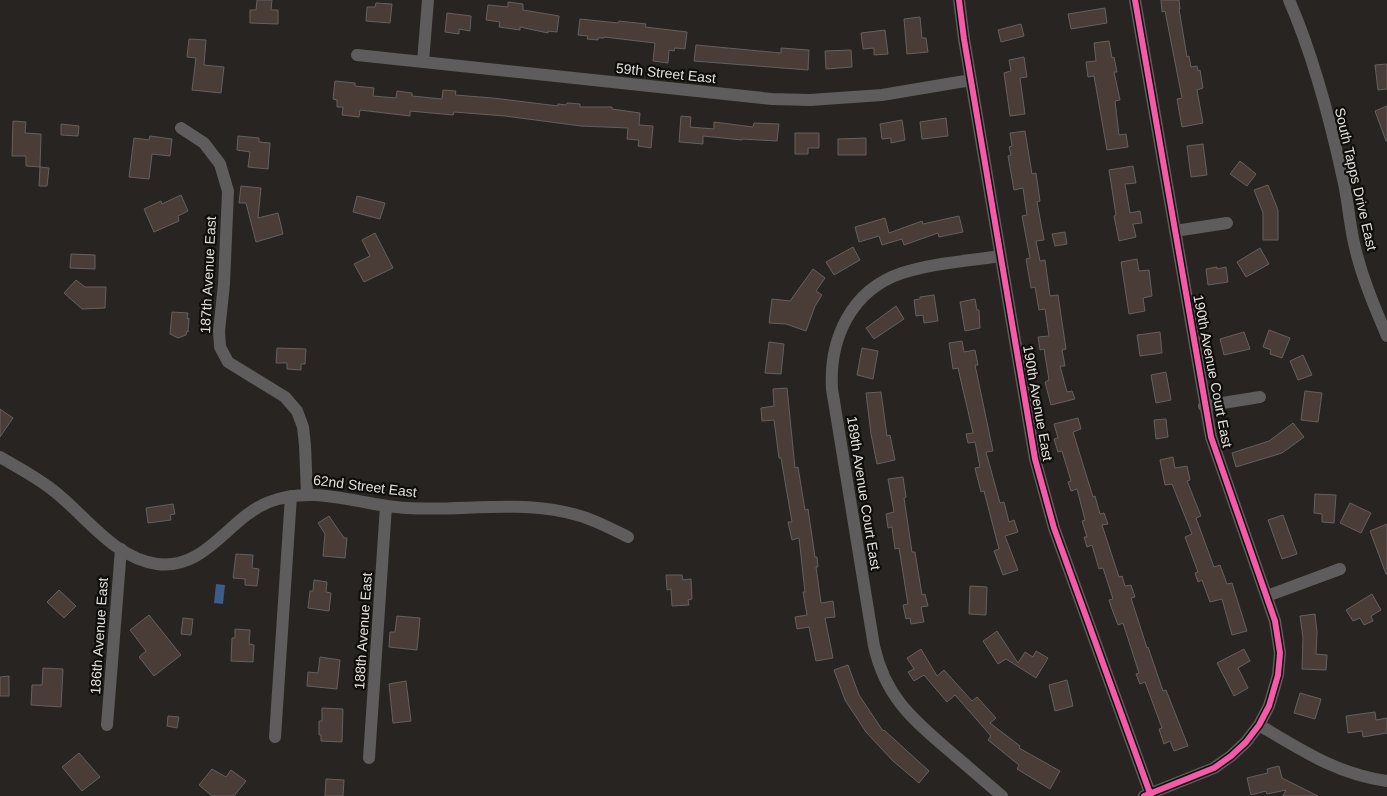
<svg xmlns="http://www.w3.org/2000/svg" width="1387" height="796" font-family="Helvetica,sans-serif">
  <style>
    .water { fill: #3c5c8a }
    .building { fill: #4a3d38; stroke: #64605f }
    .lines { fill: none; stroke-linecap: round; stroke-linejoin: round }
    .minor { stroke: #5e5c5c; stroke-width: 12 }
    .cycleway-casing { stroke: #100e0c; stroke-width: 9 }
    .cycleway { stroke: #f35aa7; stroke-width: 6 }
    .labels { text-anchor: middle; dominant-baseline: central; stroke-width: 4.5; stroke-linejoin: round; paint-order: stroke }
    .street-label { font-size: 14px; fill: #e4e1dd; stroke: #100e0c }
  </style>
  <rect width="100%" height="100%" fill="#272421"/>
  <path class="water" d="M216,584L225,585L223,604L214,603Z"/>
  <path class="building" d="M257,0H272L271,10H278V24L250,23V10H256Z
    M1161,0H1179L1180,9H1179L1187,57L1189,56L1191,67L1197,66L1198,71L1200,70L1203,88L1197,90L1203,123L1182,127L1177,99L1182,98L1165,11L1162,12Z
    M508,2L523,4V10L559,16L557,32L548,31V33L520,27V30L499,27L500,22L486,20L488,5L508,7Z
    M376,3L392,4L390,23L366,21L367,7H375Z
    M1105,8L1107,23L1071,29L1068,14Z
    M447,13L471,16L470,31L459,29V34L445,32Z
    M920,17L922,38H926L928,52L907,54L904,19Z
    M580,19L618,23L619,21L646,24L645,27L687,32L685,49L675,48L674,51L669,50L668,63L653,61L655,43L604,37V38H598V40L587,39L588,36L578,35Z
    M1021,24L1024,36L1001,42L998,30Z
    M885,30L888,54L874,55V48L863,49L861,33Z
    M189,39L206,40L204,65L224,67L221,93L192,90L196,58L187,57Z
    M1109,41L1112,58L1114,57L1117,72H1114L1120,100L1115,101L1119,135L1126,134L1128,147L1107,150L1094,76L1088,77L1086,62L1096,61L1094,43Z
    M696,45L781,53V48L809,50L808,70L694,61Z
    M851,50L852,67L826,69L825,51Z
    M1024,57L1027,77L1020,78L1025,114L1010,116L1004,73L1011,71L1009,60Z
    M1387,64V89L1378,90L1375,65Z
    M335,81L355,83V86L374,88L373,96L396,98L397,91L412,93V96L442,99L443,90L456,91L455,95L493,98L558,106V104L566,105L567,103L580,104V107H612V109L640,113L639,125L653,126L651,148L638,146L639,140L627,139L628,128L581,126L505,116L454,112L453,115L410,111V116L360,110L359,117L342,115L343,107H337V100L333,99Z
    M1387,106V141H1386L1375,111Z
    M681,116L691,117L690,127L714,129V122L753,127L754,123L779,124L777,141L742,139V140L703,136V144L679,142Z
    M946,118L948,136L922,139L920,122Z
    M902,120L905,140L891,143V138L882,139L880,124Z
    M13,121L26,122L25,133L41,134L40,167L26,166V156H12Z
    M61,124L79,126L78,136L61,135Z
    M1025,131L1032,174L1036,173L1040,201L1037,202L1044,240L1036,241L1040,261L1045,260L1050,296L1058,295L1066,349L1062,350L1065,366H1060L1067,392L1072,391L1075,399L1051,405L1045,382L1049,380L1044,349L1040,350L1038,337L1049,336L1045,309L1039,310L1035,287L1031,288L1026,259L1030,258L1022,216L1027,215L1023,188L1014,190L1008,156L1011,155L1009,147L1012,146L1010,133Z
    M795,133H819V148H808V154H795Z
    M150,136L172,139L170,156L152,154L149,179L129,177L134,138L149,140Z
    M238,136L259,138V142L270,143L268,169L248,167L250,152L237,150Z
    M866,138V155H838V139Z
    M1203,144L1207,175L1191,177L1187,146Z
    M1240,161L1256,174L1247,186L1230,174Z
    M1133,166L1136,183L1125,184L1130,213L1140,211L1142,223L1133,224L1136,237L1119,241L1114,216L1116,215L1109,170Z
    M40,167L49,168L47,186H39Z
    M1268,185L1278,210V240H1263V213L1254,190Z
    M241,186L261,188L258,218L278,213L283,234L256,242L246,203H239Z
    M181,195L188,211L178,216L179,221L154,232L144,209L161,201L162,204Z
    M357,196L385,203L380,219L353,212Z
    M959,216L963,232L939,237L938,233L904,245L902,239L882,245L879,236L859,242L855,227L885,218L889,233L922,221L923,224Z
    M1065,232L1067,244L1055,246L1052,234Z
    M375,233L393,268L364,282L354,264L370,256L362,240Z
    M853,247L860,260L834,275L826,262Z
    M1260,248L1269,264L1246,277L1237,262Z
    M71,254L95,255V269L70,268Z
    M1137,259L1139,271L1149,270L1152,296L1143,298L1145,311L1129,314L1121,262Z
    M1217,267V269L1226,267L1228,282L1208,285L1206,269Z
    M813,269L825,278L816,291L822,295L815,306L806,331L786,324L769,323L772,299L790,301Z
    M76,280L85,287H106L105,308L82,309L64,293Z
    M934,295L938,321L924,323L923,315L916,316L914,300L920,299V297Z
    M975,299L977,310H979L980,328L965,331L960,302Z
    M896,306L904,319L874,339L866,328Z
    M172,312L188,313L187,319L189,318L188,332L187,331L186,335L178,338L170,334Z
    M1269,330L1290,338L1282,358L1270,354L1271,350L1263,347Z
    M1160,332L1162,353L1140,356L1137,335Z
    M1244,332L1250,349L1224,355L1220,339Z
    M962,341L964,352L975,350L978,365H975L993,451L986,452L1000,503L1004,502L1009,522L1014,520L1018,532L1005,536L1018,570L1003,575L994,551L999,549L984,491L981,492L975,468L980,467L975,442L968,443L966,434L973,433L958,368L953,369L949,343Z
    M769,342L784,344L781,374L765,373Z
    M277,348L306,349L305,364H301V370L287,369V363H276Z
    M862,348L878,351L873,379L857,375Z
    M1303,355L1312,375L1298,380L1290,361Z
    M1166,372L1171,400L1156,403L1151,375Z
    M787,388L795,468L798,467L805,510L808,509L815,557H817L818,567H816L821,603L833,601L835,617L825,618L833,658L816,661L809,627L797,629L795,617L807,615L803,592H805L799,538L792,540L788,522H792L781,458H779L774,420L762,421L761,408L774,406L773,389Z
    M1305,391L1322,393L1318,422L1301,420Z
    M881,392L887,436L890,435L895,460L877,464L871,434L866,393Z
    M0,409L13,418L0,437Z
    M1078,418L1081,429L1073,432L1093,497L1095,496L1100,514L1104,513L1108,524L1102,525L1119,577L1122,576L1125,586L1131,585L1135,597L1131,598L1147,648L1148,647L1163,691L1166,690L1188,746L1174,751L1170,741L1164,744L1159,729L1162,728L1145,682L1140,684L1136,674L1139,673L1123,623L1118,625L1112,609L1109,600L1113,599L1103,568L1099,569L1092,545L1087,547L1084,537H1087L1082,521L1085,520L1077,489L1071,491L1068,482L1071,481L1062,451L1058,452L1054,439L1058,438L1054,424Z
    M1166,419L1168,437L1156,439L1154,420Z
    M1293,423L1304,437L1282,453L1236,467L1232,453L1269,441Z
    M1173,457L1175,468L1187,466L1190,480L1187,481L1201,516L1196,518L1214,567L1220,565L1227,584L1232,583L1247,631L1232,635L1222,599L1210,602L1202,580L1198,582L1195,573L1198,572L1185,537L1192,534L1172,484L1165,485L1160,460Z
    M903,477L906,497L904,498L912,552H915L922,595L925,594L928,606L921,607L924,622L911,624L910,618L906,619L903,605L908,604L899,548L895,549L892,527L888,528L886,514L894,512L888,479Z
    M1315,494L1336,495L1334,523L1322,522V514L1314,513Z
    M1350,503L1371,513L1361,533L1340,523Z
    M173,504L175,514L170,515L171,520L148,523L146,508Z
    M1283,515L1297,554L1282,559L1268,520Z
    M329,516L344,538H347L345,558L323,556L325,534L318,523Z
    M1387,524V574H1386L1370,531Z
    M236,554L253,555L252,568L259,569L257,586L245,585V579L233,578Z
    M666,575H682L683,580L691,579L692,599L688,600L689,605L672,606L671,589L667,590Z
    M314,580L327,582L326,592L331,593L329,611L308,608L310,591H313Z
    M970,586L987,587L986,615L969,614Z
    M59,590L76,606L64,618L47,602Z
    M1372,594L1381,610L1371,616L1373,621L1364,625L1360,618L1353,621L1346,610Z
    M1315,614L1317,632L1316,654L1327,655L1326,670L1302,669L1303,638L1300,616Z
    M149,615L181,655L154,676L139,657L146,651L130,630Z
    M397,616L420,618L417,650L389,647L390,632H395Z
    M183,618L193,619L191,635L181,634Z
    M235,629L250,630L249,644L254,645L253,662L231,661L232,638H235Z
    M997,631L1018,663L1025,652L1033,657L1036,651L1048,658L1036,678L1006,659L998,664L983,641Z
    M921,649L937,676L944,670L972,701L977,697L996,718L990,723L1020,746L1019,748L1060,771L1050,789L1017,769L1019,765L988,740L991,736L955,695L947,702L924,675L914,681L908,672L914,669L907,658Z
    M1244,649L1250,661L1238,668L1248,688L1234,696L1217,663Z
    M320,657L340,660L337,689L307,686L308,672L318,673Z
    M848,665L859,695L883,731L884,730L929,771L919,783L893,761L866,732L845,700L834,670Z
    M43,668L63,669L61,707L31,705L32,685H42Z
    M9,676V696H0V677Z
    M1067,680L1073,706L1055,711L1049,685Z
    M406,681L411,721L393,723L389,684Z
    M1300,693L1321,699L1315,719L1294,713Z
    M322,708L343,709L342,742L321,741V735H319V721H322Z
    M1375,712L1376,720L1387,718V733L1363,737L1362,731L1348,733L1346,716Z
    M168,716L179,717L177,728L167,726Z
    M79,753L100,777L82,791L62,767Z
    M1279,766L1282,778L1318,796H1283L1286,790L1267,794L1266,791L1251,795L1247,778L1268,773L1267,769Z
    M212,769L226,777L231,770L246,781L234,796H212L199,785Z
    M326,779L344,780L343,796H325Z"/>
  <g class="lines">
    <path class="minor" d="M959,0L964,39L1035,459L1054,528L1151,796
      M1135,0L1211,437L1275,621L1280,653L1278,675L1269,706L1259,725L1246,742L1231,756L1214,768L1144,796
      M1289,0C1313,55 1330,119 1343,179C1348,200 1349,221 1354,243C1361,275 1374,306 1387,336
      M357,55L772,99L810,100L882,95L971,80
      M423,62L428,0
      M181,128L204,143L220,164L228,191L224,284L219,331L220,347L228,362L285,397L297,411L303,427L305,445L307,494
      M1175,231L1227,223
      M1000,256C968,261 933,263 902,273C851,290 829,339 832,389L874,646C885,695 910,717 946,748C965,764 983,780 1002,796
      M1204,406L1260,397
      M0,457C19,468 38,478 54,491C87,517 114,558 157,564C207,570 228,518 269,502C316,484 360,506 407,508C459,511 513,501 565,512C589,517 606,526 628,537
      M1267,596L1340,569
      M107,725L121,549
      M1259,725C1301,750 1337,774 1387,781
      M275,737L291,496
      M369,758L386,506"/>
    <defs>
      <path id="cycleway" d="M959,0L964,39L1035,459L1054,528L1151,796
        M1135,0L1211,437L1275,621L1280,653L1278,675L1269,706L1259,725L1246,742L1231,756L1214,768L1144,796"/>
    </defs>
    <use href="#cycleway" class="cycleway-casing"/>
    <use href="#cycleway" class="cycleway"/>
  </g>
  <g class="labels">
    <g class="street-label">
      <text transform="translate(666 73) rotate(6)">59th Street East</text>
      <text transform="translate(1356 179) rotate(77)">South Tapps Drive East</text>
      <text transform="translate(208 275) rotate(-87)">187th Avenue East</text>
      <text transform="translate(1213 371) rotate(79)">190th Avenue Court East</text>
      <text transform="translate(1038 403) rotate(80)">190th Avenue East</text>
      <text transform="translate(365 486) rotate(7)">62nd Street East</text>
      <text transform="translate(864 493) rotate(81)">189th Avenue Court East</text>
      <text transform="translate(363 631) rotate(-86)">188th Avenue East</text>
      <text transform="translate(99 636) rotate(-86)">186th Avenue East</text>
    </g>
  </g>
</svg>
